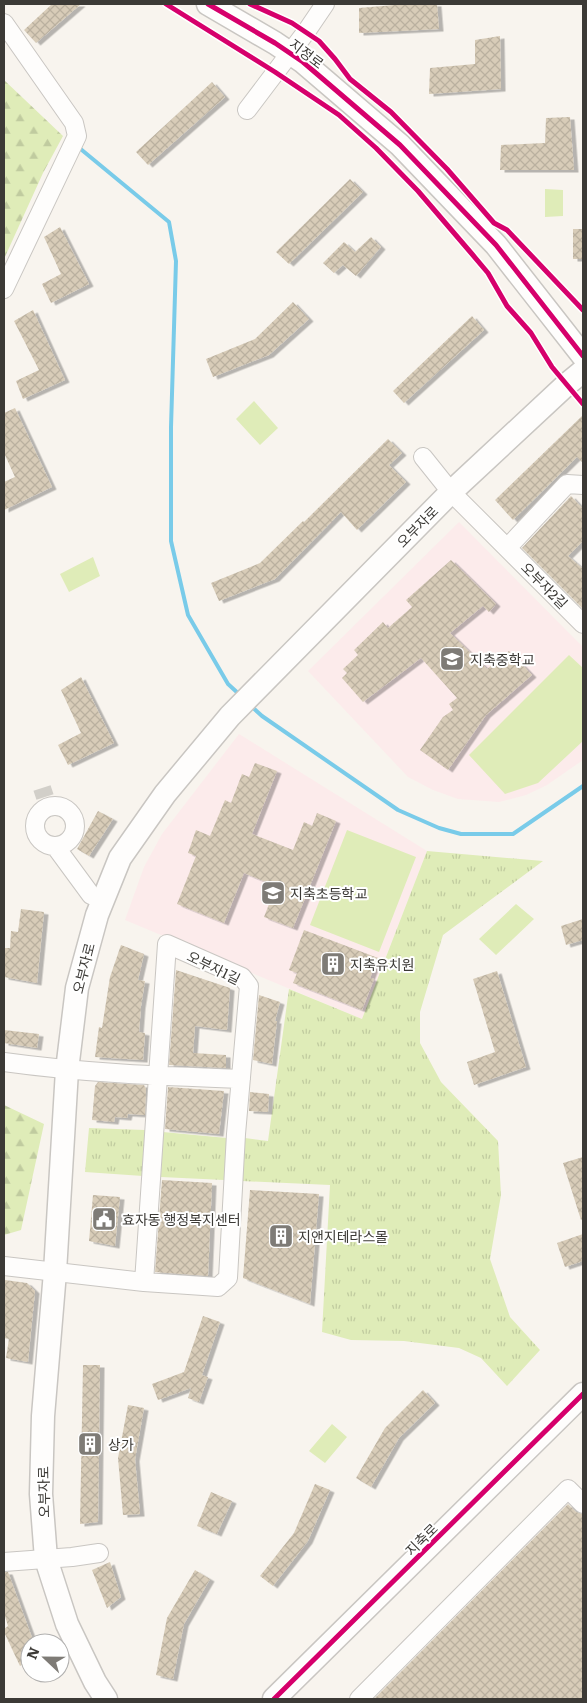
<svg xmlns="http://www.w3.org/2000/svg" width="587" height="1703" font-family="Literata,'Noto Sans KR',serif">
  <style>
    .education { fill: #fcebeb }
    .grass { fill: url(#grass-tufts) }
    .forest { fill: url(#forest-firs) }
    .pitch { fill: #dfecb8 }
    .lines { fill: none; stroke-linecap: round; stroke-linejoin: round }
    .stream { stroke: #79cbe9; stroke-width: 4 }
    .building { fill: url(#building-cross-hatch); filter: url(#shadow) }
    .minor-tunnel { stroke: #d2cfc9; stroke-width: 18; stroke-dasharray: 18 9; stroke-linecap: butt }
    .minor-casing { stroke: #c9c6c2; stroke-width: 20 }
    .major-casing { stroke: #c9c6c2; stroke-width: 25 }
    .minor { stroke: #fefdfc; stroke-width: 18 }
    .major { stroke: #fefdfc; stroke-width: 22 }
    .cycleway-casing { stroke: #fff; stroke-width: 8 }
    .cycleway { stroke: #d6006c; stroke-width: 5 }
    .labels { text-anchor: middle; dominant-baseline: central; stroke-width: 4; stroke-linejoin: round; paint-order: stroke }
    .street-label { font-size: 14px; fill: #3c3a36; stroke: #fff }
    .poi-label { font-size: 14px; fill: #3c3a36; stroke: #fff; text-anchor: start }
  </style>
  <defs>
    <pattern id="grass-tufts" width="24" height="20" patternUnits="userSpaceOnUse" patternTransform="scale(1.25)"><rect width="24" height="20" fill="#dfecb8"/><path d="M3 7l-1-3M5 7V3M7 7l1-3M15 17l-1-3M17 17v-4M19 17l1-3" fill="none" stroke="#c0cb9f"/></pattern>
    <pattern id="forest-firs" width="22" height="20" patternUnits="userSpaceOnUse" patternTransform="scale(1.25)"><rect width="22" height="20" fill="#dfecb8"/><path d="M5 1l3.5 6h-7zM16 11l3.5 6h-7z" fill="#c0cb9f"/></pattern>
    <pattern id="building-cross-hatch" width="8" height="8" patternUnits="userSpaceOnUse" patternTransform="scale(1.25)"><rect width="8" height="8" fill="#d8ccb8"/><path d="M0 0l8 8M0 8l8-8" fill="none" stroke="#bab09f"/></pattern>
    <filter id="shadow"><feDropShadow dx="4.5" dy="2.5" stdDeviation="0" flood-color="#0004"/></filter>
  </defs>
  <rect width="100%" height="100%" fill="#f8f4ee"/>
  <path class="education" d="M459,522L583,647V760L547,785L526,795L499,802L458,799L433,790L408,777L308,671Z
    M239,734L427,851L362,1019L125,920L144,867L162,834Z"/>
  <path class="grass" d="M427,851L543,861L443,935L420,1012V1043L441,1082L498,1141L501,1195L490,1259L510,1317L540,1350L507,1386L481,1358L459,1348L404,1341L351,1340L322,1332L330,1185L242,1181L245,1138L268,1141L289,989L362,1019Z
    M89,1128L145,1130L143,1176L85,1172Z
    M163,1132L227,1138L224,1180L161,1177Z"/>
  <path class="forest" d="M4,80L63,136L43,173L4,259Z
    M4,1105L44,1124L21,1230L4,1235Z"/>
  <path class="pitch" d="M545,189L563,190V216L545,217Z
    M254,401L278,428L260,445L236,419Z
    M93,557L100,576L69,592L60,574Z
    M569,655L583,668V741L538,783L505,794L469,755Z
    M347,830L416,857L379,952L310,925Z
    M516,904L534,919L496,955L479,939Z
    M332,1424L347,1437L325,1463L309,1451Z"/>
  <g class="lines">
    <path class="stream" d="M77,146L169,222L176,261L171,427V541L188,615L228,684L240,695
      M250,705L262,716L398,810L439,828L461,834H513L583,786"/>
  </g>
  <path class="building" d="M52,4H81L36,43L24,30Z
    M406,4H437L439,29L359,33V8Z
    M500,36L501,89L429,94L430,68L475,64V40Z
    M212,82L225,97L148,165L136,152Z
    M570,117L574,170H500L501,145L545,143L546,118Z
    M350,179L363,192L289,264L276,252Z
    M60,227L89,284L51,303L42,284L61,274L44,237Z
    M573,229H583V259H573Z
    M371,237L381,247L356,276L343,265L334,273L323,263L344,242L355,252Z
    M293,302L309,319L269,355L213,377L206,359L255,339Z
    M33,310L65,380L23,399L16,381L39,370L14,321Z
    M472,316L484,330L404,403L393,391Z
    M15,408L52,487L4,510V482L15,477L4,453V413Z
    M583,415V463L577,457L513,520L495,500Z
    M388,439L402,453L389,465L406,482L357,530L341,512L275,579L219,601L211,583L260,563L303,521L304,522Z
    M571,496L583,509V541L568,556L583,569V609L522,548Z
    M451,560L496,604L489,612L483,606L450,633L487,669L509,651L532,675L486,715L448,770L420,750L443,717L453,710L449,704L457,698L421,658L363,702L342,678L347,673L343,669L358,655L354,650L383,622L388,628L412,607L406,600Z
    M81,677L114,743L68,765L58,745L81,733L61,690Z
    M255,763L277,771L252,834L293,850L304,822L312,826L317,813L336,821L293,928L264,917L276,886L244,873L224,923L177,904L196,856L188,853L196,830L210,836L225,800L231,803L242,774L249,777Z
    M98,811L113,819L89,856L77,849Z
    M21,909L44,912L37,983L4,977V948H10L11,931L18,932Z
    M583,919V940L566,945L561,926Z
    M304,930L378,958L370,978L374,979L362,1010L293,983L297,973L289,970Z
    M121,945L144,954L138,980L145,981L141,1006L139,1032L145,1033L143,1060L95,1057L99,1027L102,1028L110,977Z
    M176,970L230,988L227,1030L195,1026L193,1053L226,1055V1068L169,1065Z
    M497,971L526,1067L474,1085L467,1062L495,1052L473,979Z
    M259,995L280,1002L275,1021H277L272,1064L253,1060Z
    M4,1030L39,1034L37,1048L4,1043Z
    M98,1082L144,1085L146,1089L145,1115L128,1114L127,1118L115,1117L114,1122L92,1120L95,1086Z
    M168,1087L224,1091L219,1134L165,1129Z
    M250,1092L269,1094L268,1112L249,1111Z
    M583,1157V1219L581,1220L563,1163Z
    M162,1180L212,1183L208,1276L155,1272Z
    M250,1190L319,1194L310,1304L243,1278Z
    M93,1195L120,1197L115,1246L89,1241Z
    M583,1234V1261L565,1267L557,1243Z
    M5,1280L27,1283L35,1291L28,1362L6,1358L9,1339L4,1338Z
    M203,1316L220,1322L202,1375L208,1377L199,1402L188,1398L191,1388L158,1400L152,1384L184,1372Z
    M83,1365H100L98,1522L80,1524Z
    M423,1390L435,1403L399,1438L371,1487L356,1478L385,1428Z
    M128,1405L144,1408L135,1459L140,1514L123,1515L118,1458Z
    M315,1484L330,1490L308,1541L273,1586L260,1576L294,1533Z
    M211,1492L232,1501L217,1534L197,1526Z
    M568,1504L576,1512L583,1514V1699H374Z
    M110,1562L121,1597L107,1608L92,1570Z
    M195,1570L210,1579L184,1624L173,1679L156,1675L167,1618Z
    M4,1572H8L34,1643H30V1660L20,1666L4,1632V1629L8,1626L4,1613Z"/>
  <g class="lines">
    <path class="minor-tunnel" d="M42,788L45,797"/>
    <defs>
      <path id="minor" d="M4,23L74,123L77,136L4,289
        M247,110L306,32L325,4
        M423,457L451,492L583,624
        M508,547L567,484L583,485
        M35 826a20 20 0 1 1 40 0a20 20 0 1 1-40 0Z
        M55,846L91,895L103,900
        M4,1062C83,1073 161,1076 241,1079
        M4,1266L144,1282L218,1287L228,1278L236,1134L249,986L242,977L167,944L144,1282
        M4,1562L72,1557L99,1553
        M359,1699L568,1489L583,1504"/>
      <path id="major" d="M208,4L275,43L303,62L400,145L496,245L583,356
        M106,1699L95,1682L67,1624L46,1559L41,1494L43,1416L55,1272L67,1070L77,988L97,915L120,858L165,794L230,716L451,492L566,385L583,371
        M274,1699L583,1394"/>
    </defs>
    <use href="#minor" class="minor-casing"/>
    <use href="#major" class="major-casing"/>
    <use href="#minor" class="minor"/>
    <use href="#major" class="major"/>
    <defs>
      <path id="cycleway" d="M166,4L275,72L339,115L376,148L418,191L472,254L488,273L507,306L531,333L552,367L583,404
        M208,4L275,43L303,62L400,145L496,245L583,356
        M250,4L292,23L319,41L335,59L350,79L391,112L447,169L494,223L507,230L583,310
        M274,1699L583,1394"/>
    </defs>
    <use href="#cycleway" class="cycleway-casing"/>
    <use href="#cycleway" class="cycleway"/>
  </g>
  <defs>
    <symbol id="school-square" viewBox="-11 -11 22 22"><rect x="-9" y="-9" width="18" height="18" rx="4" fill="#7e7b76" stroke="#fff"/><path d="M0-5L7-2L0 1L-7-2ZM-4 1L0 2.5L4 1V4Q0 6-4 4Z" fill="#fff"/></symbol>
    <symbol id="building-square" viewBox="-11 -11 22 22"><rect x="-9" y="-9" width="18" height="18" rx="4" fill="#7e7b76" stroke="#fff"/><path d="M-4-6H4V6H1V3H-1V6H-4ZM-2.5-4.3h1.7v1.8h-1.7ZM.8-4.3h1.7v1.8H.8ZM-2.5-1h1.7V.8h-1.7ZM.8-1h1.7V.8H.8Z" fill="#fff"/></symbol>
    <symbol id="civic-square" viewBox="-11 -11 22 22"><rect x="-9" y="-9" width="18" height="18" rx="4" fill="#7e7b76" stroke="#fff"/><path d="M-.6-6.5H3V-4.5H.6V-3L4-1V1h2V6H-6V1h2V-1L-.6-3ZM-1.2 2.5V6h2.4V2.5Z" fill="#fff"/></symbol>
  </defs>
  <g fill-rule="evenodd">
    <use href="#school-square" x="438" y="645" width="28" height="28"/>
    <use href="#school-square" x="259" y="879" width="28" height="28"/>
    <use href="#building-square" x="319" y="950" width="28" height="28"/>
    <use href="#civic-square" x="90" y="1205" width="28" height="28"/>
    <use href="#building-square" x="267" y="1222" width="28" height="28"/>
    <use href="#building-square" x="76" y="1430" width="28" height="28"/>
  </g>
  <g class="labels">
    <g class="street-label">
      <text transform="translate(307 53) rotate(37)">지정로</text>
      <text transform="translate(417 526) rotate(-45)">오부자로</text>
      <text transform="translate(545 585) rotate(45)">오부자2길</text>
      <text transform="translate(214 967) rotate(26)">오부자1길</text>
      <text transform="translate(83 968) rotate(-76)">오부자로</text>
      <text transform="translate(43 1492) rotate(-91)">오부자로</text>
      <text transform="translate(421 1539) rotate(-45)">지축로</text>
    </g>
    <g class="poi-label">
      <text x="470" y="659">지축중학교</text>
      <text x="290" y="893">지축초등학교</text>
      <text x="350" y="964">지축유치원</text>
      <text x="122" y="1219">효자동 행정복지센터</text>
      <text x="298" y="1236">지앤지테라스몰</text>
      <text x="108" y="1444">상가</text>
    </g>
  </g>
  <rect width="587" height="1703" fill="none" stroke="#3c3a36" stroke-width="10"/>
  <g transform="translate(45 1658) rotate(292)"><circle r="24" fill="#ffffff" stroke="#b1b0af"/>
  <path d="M0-4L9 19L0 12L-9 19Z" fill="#7e7b76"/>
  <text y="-8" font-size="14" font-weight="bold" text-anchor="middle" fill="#3c3a36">N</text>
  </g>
</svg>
